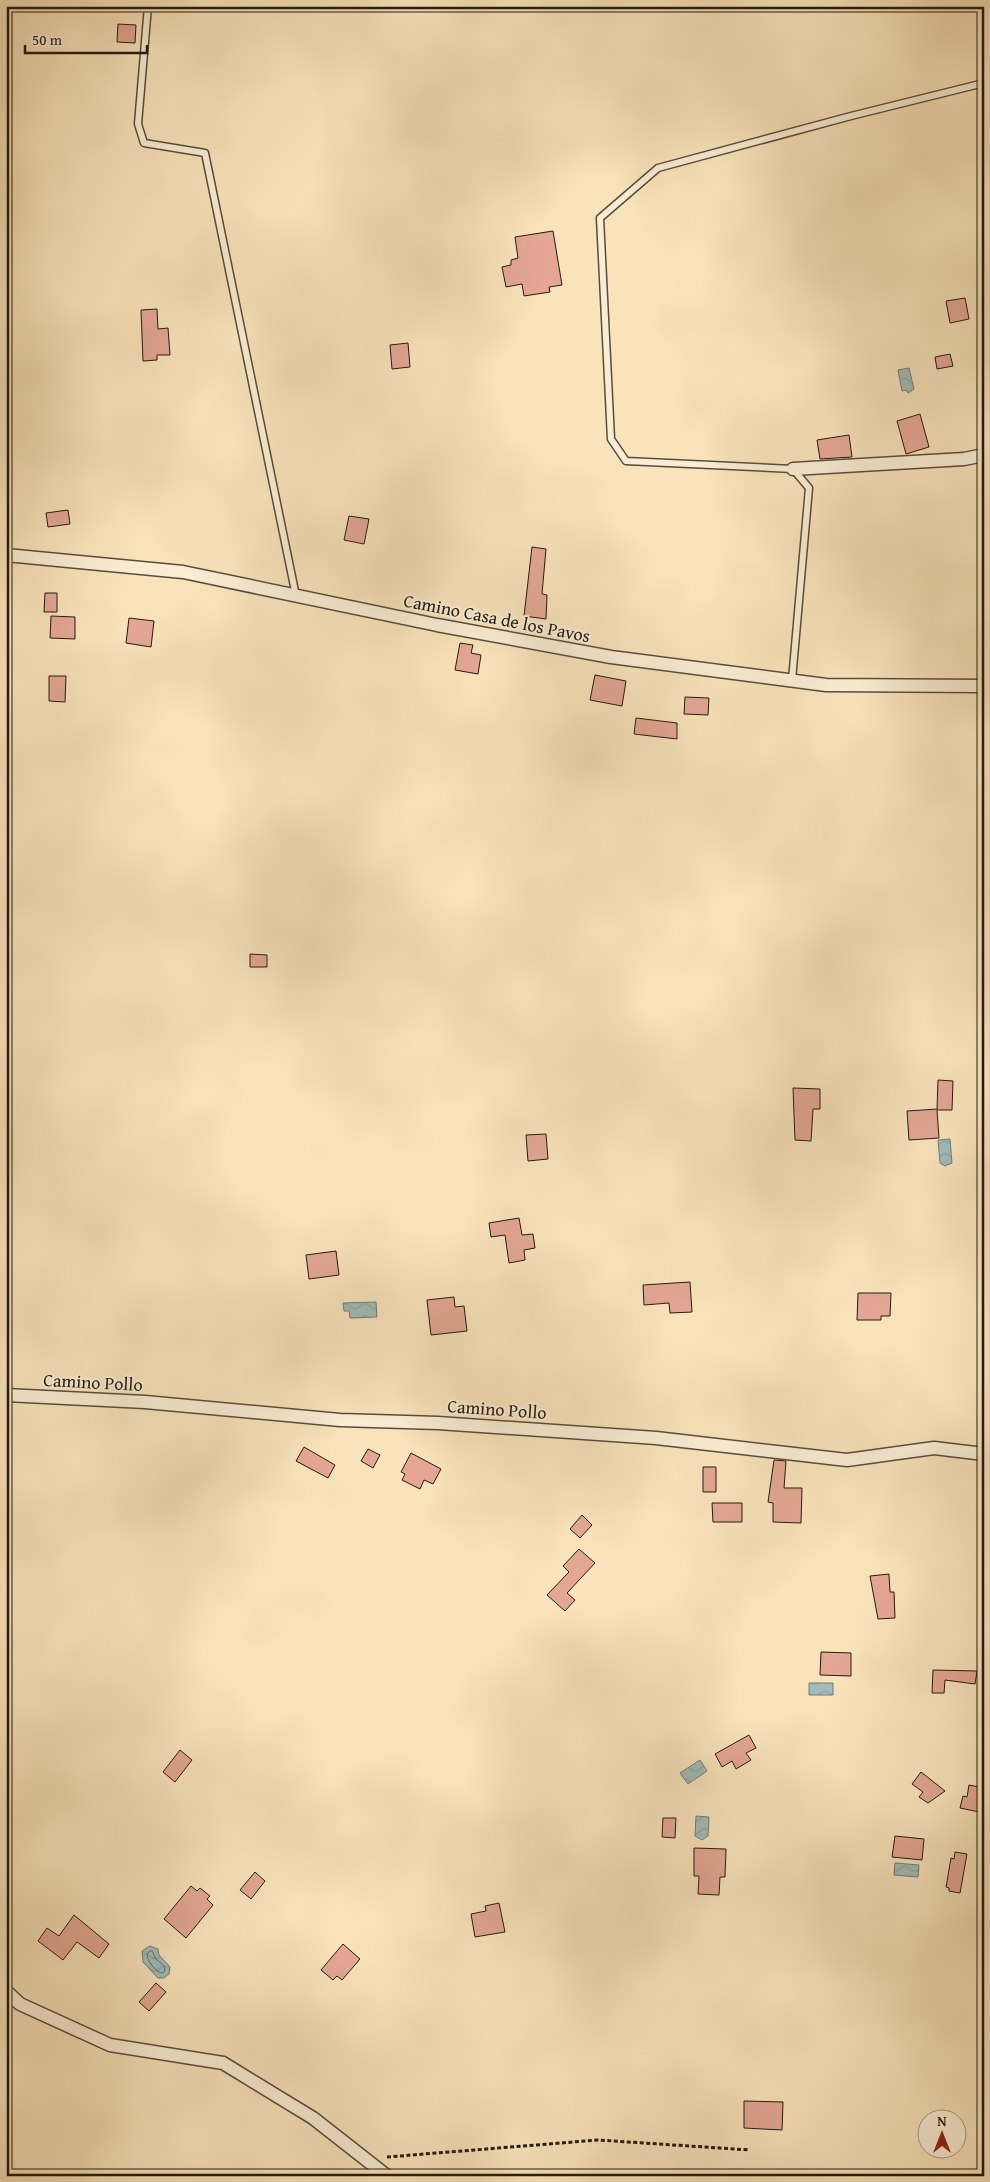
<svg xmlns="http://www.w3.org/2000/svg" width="990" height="2182" font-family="'Gentium Book Plus',serif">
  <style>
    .water { fill: url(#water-waves); stroke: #6f7b76 }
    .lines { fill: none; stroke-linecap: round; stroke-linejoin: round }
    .shore { stroke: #626b66; stroke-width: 1 }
    .building { fill: #e3a793; stroke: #241a11 }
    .lane-casing { stroke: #594c3c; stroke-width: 9 }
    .street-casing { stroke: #594c3c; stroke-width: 15 }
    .path { stroke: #241a11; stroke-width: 3; stroke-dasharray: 4 2.5; stroke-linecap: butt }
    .lane { stroke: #faedd3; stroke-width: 6 }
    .street { stroke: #faedd3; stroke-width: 12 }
    .labels { text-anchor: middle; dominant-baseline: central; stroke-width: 4; stroke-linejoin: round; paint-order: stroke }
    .street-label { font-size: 18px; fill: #241a11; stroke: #faedd3 }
  </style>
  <defs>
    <pattern id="water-waves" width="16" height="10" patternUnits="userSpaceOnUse" patternTransform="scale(1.25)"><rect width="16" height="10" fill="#a1bcba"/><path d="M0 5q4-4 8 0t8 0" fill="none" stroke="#8aa19f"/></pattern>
  </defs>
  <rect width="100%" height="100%" fill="#f8e3bb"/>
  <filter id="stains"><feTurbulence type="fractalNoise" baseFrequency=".004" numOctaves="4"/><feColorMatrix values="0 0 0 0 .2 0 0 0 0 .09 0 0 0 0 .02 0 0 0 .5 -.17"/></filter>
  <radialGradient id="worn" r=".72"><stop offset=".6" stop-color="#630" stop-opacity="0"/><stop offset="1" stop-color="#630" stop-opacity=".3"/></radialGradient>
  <path class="water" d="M909,368L914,389L908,393L906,390L902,391L898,370Z
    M950,1139L952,1163L945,1166L940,1163L938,1140Z
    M376,1302L377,1317L350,1318L349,1311H344L343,1303Z
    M809,1683H833V1695H809Z
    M700,1760L707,1771L688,1784L680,1773Z
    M696,1816L709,1817L708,1836L702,1840L695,1836Z
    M895,1863L919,1865L918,1877L894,1875Z
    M150,1946L158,1949L159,1955L170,1967L169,1974L164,1978H158L143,1962L142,1951Z"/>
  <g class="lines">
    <path class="shore" d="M151,1951L153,1952L155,1958L164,1966L165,1970L163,1973C156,1973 147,1961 147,1954Z"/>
  </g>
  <path class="building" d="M118,24L136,25L135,43L117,42Z
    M553,231L562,285L549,287L550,292L524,296L522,284L506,287L502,267L511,265V260L518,258L515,237Z
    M965,298L969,319L950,323L946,301Z
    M157,309L158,329L168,328L170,355H157V360L143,361L141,310Z
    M408,343L410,367L392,369L390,345Z
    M950,354L953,366L937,369L935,357Z
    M920,414L929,447L906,454L897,421Z
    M849,435L852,457L820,459L817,440Z
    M68,510L70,524L48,527L46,513Z
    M349,516L369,519L364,544L344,540Z
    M532,547L546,549L542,594L547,595L546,619L524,616Z
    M45,593H57V612H44Z
    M51,616L75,617V639L50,638Z
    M129,618L154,621L151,647L126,643Z
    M460,643L473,645L471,653L481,655L478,674L455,670Z
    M595,675L626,681L622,706L590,700Z
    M49,676H66L65,702L49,701Z
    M685,697L709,698L708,715L684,714Z
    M636,718L677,723V739L634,734Z
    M250,954L267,955V967H250Z
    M938,1080L953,1081L952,1110H937L939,1138L909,1140L907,1111L937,1109Z
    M793,1088L820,1089V1109H813L811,1141L795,1140Z
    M546,1134L548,1159L528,1161L526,1135Z
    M519,1218L522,1235L533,1234L535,1248L524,1250L525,1260L509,1263L505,1235L491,1237L489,1223Z
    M336,1251L339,1275L309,1279L306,1255Z
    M690,1282L692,1312L670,1313L669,1303L644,1305L643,1285Z
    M858,1293H891L890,1316H881V1320H857Z
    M454,1297L455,1307L464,1306L467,1331L431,1335L427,1300Z
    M304,1447L335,1465L328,1478L296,1461Z
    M368,1449L380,1455L373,1468L361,1461Z
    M411,1453L441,1469L433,1484L424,1480L420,1489L402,1480L405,1474L401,1472Z
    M774,1460L786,1461L784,1488H802L801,1523L773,1522V1503L768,1502Z
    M703,1467H716V1492H703Z
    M712,1503H742V1522H713Z
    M582,1515L592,1525L580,1538L570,1529Z
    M579,1549L595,1563L567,1593L575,1600L565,1611L547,1595L569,1572L563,1566Z
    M889,1574L890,1592H894L895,1618L878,1619L870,1576Z
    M821,1652L851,1653V1676L820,1675Z
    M933,1670L977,1671L975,1684L945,1680L944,1693H932Z
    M749,1735L756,1748L746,1753L751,1760L736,1769L732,1761L722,1767L715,1754Z
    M180,1750L192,1760L175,1782L163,1772Z
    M921,1772L945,1791L928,1803L919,1797L923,1792L912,1784Z
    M969,1785L984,1788V1813L960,1808L963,1796L967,1797Z
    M663,1818H676L675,1838L662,1837Z
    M895,1836L924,1839L922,1860L892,1857Z
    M694,1848L726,1849L725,1877H720L719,1895L698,1894L699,1876H694Z
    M955,1852L967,1854L960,1893L949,1891V1888L946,1887L951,1858L954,1859Z
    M255,1872L265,1881L251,1899L240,1890Z
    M191,1886L197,1891L200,1888L210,1896L207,1899L213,1905L186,1938L164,1919Z
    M499,1903L505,1932L475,1937L471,1914L486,1911L485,1906Z
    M74,1915L109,1944L99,1958L77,1942L63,1960L38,1941L47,1928L59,1936Z
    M343,1944L360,1959L342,1980L337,1976L333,1980L321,1970Z
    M156,1983L166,1992L149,2011L139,2002Z
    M744,2101L783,2102L782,2130L744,2128Z"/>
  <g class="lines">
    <defs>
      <path id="lane" d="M148,6L138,124L144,143L205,153L296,596
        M792,680L809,488L793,469L626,461L611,439L600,218L658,168L851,116L984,83"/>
      <path id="street" d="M793,469L964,459L984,455
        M6,555L183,572L437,625L611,657L826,685L984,686
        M6,1395L145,1402L340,1420L438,1423L656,1438L847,1460L934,1448L984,1454
        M6,1991L20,2004L110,2045L223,2063L313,2118L387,2176"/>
    </defs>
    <use href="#lane" class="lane-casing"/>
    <use href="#street" class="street-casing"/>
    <path class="path" d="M387,2157L598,2140L750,2150"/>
    <use href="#lane" class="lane"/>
    <use href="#street" class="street"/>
  </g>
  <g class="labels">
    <g class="street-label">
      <text transform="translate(497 618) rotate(11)">Camino Casa de los Pavos</text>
      <text transform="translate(93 1382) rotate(3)">Camino Pollo</text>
      <text transform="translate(497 1409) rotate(4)">Camino Pollo</text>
    </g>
  </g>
  <rect width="990" height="2182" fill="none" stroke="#f8e3bb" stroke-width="25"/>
  <rect x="8" y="8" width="975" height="2167" fill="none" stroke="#241a11" stroke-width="2.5"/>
  <rect x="12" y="12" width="965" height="2157" fill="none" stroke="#241a11"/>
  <g transform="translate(942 2134)"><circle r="24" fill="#faedd3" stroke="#a49985"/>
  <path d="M0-4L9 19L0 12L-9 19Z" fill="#8f2418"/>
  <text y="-8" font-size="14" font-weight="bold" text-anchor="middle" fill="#241a11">N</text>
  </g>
  <path d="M25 45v8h122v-8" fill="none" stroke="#241a11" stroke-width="2.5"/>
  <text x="32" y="45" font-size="15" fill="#241a11" stroke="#faedd3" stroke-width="4" paint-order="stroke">50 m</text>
  <rect width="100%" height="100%" filter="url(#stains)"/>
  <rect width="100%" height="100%" fill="url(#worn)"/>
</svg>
